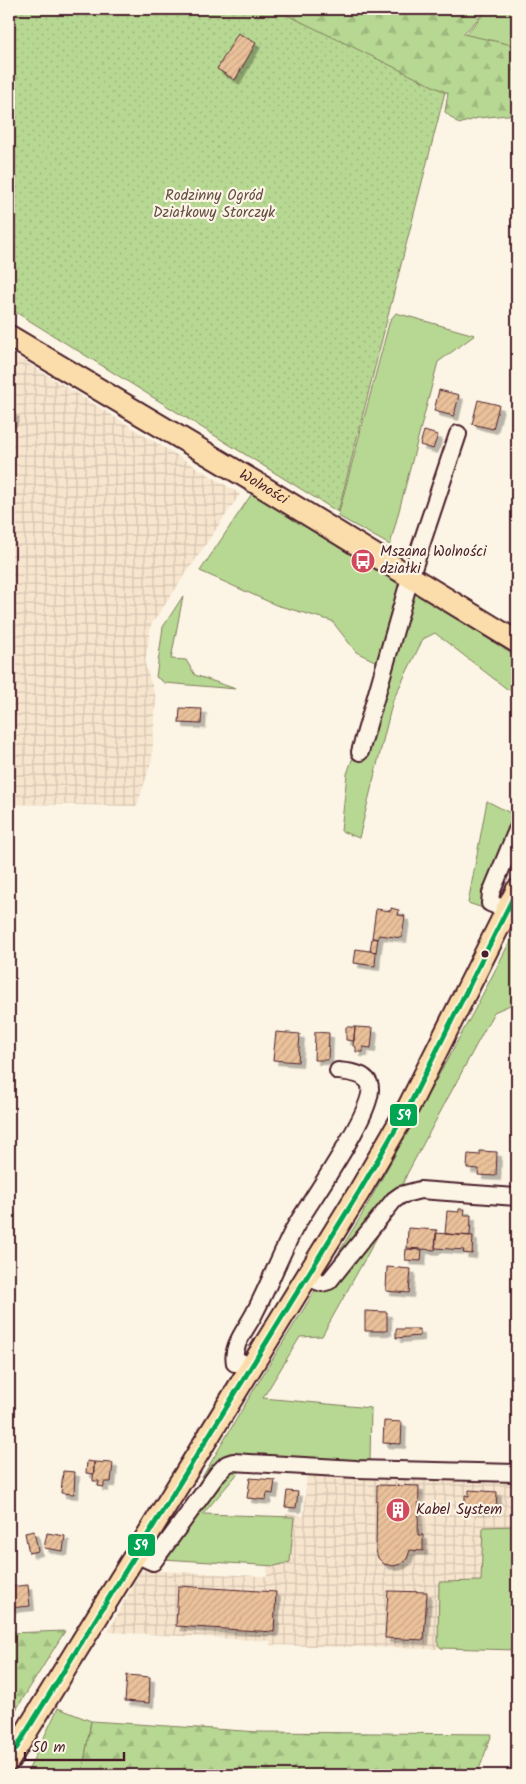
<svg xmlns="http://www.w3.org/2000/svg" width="526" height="1784" font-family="Kalam,sans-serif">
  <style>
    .industrial { fill: url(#industrial-grid) }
    .green { fill: #b7d892; stroke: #807c5e }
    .forest { fill: url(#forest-firs); stroke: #807c5e }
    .garden { fill: url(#garden-dots); stroke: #807c5e }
    .building { fill: url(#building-hatch); stroke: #4a1f2b; filter: url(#shadow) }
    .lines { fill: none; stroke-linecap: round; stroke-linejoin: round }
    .minor-casing { stroke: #4a1f2b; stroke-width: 20 }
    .major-casing { stroke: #4a1f2b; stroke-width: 25 }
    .minor { stroke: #fcf5e5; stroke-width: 16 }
    .major { stroke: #faddab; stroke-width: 21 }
    .bus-1-casing { stroke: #fcf5e5; stroke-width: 9 }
    .bus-1 { stroke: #00a651; stroke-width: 5 }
    .bus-dot { fill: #4a1f2b; stroke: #fcf5e5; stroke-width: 2 }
    .labels { text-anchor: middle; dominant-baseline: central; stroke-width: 4.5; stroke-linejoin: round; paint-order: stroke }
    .park-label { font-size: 15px; fill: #654d45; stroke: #fcf5e5 }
    .street-label { font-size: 15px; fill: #4a1f2b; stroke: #fcf5e5 }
    .poi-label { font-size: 15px; fill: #4a1f2b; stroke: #fcf5e5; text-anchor: start }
    .line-badge { stroke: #fcf5e5; stroke-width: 2 }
    .badge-label { font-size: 14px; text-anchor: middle; font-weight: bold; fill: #fff }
  </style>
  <defs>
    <pattern id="industrial-grid" width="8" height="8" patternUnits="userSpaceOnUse" patternTransform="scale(1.25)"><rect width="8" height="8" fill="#f7e5ce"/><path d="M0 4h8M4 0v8" fill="none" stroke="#d5c4b1"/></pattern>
    <pattern id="forest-firs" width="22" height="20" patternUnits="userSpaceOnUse" patternTransform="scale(1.25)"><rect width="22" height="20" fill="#b7d892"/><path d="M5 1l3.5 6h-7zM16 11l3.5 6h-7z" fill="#9fb97e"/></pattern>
    <pattern id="garden-dots" width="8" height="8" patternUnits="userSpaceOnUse" patternTransform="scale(1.25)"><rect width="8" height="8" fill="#b7d892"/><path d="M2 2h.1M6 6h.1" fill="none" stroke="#9fb97e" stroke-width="1.8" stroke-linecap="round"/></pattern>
    <pattern id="building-hatch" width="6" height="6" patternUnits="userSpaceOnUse" patternTransform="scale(1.25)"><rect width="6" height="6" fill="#eac19a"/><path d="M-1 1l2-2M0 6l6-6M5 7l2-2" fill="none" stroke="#caa585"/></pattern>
    <filter id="shadow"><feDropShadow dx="4.5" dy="4.5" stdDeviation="0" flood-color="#0004"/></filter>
  </defs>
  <rect width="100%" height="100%" fill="#fcf5e5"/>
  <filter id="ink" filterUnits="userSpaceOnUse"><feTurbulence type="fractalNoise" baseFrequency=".02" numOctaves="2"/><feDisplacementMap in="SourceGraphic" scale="10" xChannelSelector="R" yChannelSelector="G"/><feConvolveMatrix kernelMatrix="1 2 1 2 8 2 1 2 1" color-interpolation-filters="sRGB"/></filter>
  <g filter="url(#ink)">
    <path class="industrial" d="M9,352L240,494L151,625L145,664L156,698L152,760L137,806L9,804Z
      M307,1469L517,1476V1533L446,1641L437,1649L270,1645V1641L108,1632L141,1570L259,1576H267V1563L286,1561V1514L304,1516Z"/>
    <path class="green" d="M489,9H517V46L458,42Z
      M396,313L475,335L438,362L390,545L338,516L390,320Z
      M253,492L403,586L381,664L356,652L332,621L276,605L200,571Z
      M412,590L517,657V693L507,689L435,633L423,639L393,700L359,838L341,831L347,774Z
      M183,596L171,659L186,660L195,675L236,689L165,683L156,677L163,627Z
      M487,801L516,816L484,890L483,908L468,903Z
      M517,928V1002L494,1012L407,1174L390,1214L322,1336L300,1337L263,1398L371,1408L370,1461L250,1459L203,1514L294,1517L290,1562L275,1566L163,1559L180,1515L256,1386L360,1218L474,1011Z
      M517,1526V1650L441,1648L438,1644L439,1582L481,1581L483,1527Z
      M58,1708L91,1721L82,1775H26Z"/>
    <path class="forest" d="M259,9H488L463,34L517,46V114L478,118L459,124L445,112L448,93Z
      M65,1631L9,1721V1633Z
      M91,1721L259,1732L492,1734L477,1775H82Z"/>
    <path class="garden" d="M9,9H275L445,92L338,512L9,308Z"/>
    <path class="building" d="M238,33L256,43L235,80L217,69Z
      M439,390L459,395L454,416L434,411Z
      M478,400L499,405L493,429L472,424Z
      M9,411L15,413L11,424L9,423Z
      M424,431L438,435L433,449L420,445Z
      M180,708L202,709L201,724L179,723Z
      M391,908L399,910L398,915L405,916L402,938L379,935L378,939L372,938L376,909L391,911Z
      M372,938L378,939L376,952L370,951Z
      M356,949L376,952L375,966L354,963Z
      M346,1027H355L354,1041L346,1040Z
      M355,1027L373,1028L371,1048L363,1047V1052H356V1047L353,1046Z
      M276,1032L300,1034L298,1062L273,1060Z
      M315,1032L329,1033L328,1060H314Z
      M480,1151L497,1152L496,1176L478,1175L479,1169L467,1168L468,1154L480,1155Z
      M459,1209H465L464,1215H471L470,1236L445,1234L447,1211L459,1212Z
      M408,1228L437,1230L435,1250L407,1248Z
      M436,1233L473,1236L472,1254L463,1253L464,1250L435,1248Z
      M406,1249L422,1250L421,1261L405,1260Z
      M387,1267L411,1269L409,1293L386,1291Z
      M365,1311L387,1312V1331H365Z
      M396,1329H420V1336L396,1338Z
      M384,1421L402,1422L401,1444L383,1443Z
      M87,1461L94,1462V1474L86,1473Z
      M94,1462L113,1463L111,1482H104V1487L98,1486L99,1481H93Z
      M63,1471L75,1472L74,1494L61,1493Z
      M250,1478L275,1480L273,1494L267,1493L266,1500L247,1498Z
      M377,1485L419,1486L418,1535H423V1551L410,1550L407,1559L401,1564L393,1566L384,1564L378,1558L376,1550Z
      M469,1490L497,1492L496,1510L465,1509V1495L469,1496Z
      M287,1491L298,1492L296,1508L285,1507Z
      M34,1531L38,1551L29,1553L25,1533Z
      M47,1533L65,1536L63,1551L44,1548Z
      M28,1585L30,1606L10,1608L9,1587Z
      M178,1586L276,1592L274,1632L176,1626Z
      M388,1591L427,1592L424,1640L385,1638Z
      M127,1675L150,1677L149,1703L125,1701Z"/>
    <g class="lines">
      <defs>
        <path id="minor" d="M360,752L410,578L458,434
          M507,910L490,903L491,893L517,830
          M306,1277L322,1283L329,1281L394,1200L401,1195L420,1190L517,1197
          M248,1372L241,1362L235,1363C231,1345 248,1327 255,1312C269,1285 280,1256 294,1229C307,1205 380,1105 369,1083C364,1073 348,1072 338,1071
          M135,1554L153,1562L218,1473L227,1464L233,1462L356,1469L517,1473"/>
        <g id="major">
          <path id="s1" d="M9,336L253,481L517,642"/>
          <path d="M9,1760L359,1192L409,1106L517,890"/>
        </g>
      </defs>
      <use href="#minor" class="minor-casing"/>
      <use href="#major" class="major-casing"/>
      <use href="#minor" class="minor"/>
      <use href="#major" class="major"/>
      <defs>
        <path id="bus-1" d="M9,1760L359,1192L409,1106L517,890"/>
      </defs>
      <use href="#bus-1" class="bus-1-casing"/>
      <use href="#bus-1" class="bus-1"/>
    </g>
  </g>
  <defs>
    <symbol id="bus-disc" viewBox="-11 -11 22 22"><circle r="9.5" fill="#d1495b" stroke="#fcf5e5"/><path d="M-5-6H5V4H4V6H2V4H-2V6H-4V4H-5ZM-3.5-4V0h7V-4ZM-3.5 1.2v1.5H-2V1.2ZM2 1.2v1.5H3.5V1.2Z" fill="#fff"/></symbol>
    <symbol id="building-disc" viewBox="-11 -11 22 22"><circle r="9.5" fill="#d1495b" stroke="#fcf5e5"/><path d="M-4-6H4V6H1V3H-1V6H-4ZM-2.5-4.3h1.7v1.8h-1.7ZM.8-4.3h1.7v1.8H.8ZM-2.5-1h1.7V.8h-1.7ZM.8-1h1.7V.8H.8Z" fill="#fff"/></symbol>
  </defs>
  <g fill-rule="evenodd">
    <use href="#bus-disc" x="349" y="547" width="28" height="28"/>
    <use href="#building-disc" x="384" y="1496" width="28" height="28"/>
  </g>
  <circle class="bus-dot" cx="485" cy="954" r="4.5"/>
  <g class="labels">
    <g class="park-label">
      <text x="214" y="196">Rodzinny Ogród<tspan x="214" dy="17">Działkowy Storczyk</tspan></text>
    </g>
    <g class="street-label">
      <text stroke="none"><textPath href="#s1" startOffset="296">Wolności</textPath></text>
    </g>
    <g class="poi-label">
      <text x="380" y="552">Mszana Wolności<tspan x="380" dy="17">działki</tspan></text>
      <text x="416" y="1510">Kabel System</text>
    </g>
  </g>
  <g class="line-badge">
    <rect x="389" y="1103" width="29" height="24" rx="5" fill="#00a651"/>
    <rect x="127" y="1533" width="29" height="24" rx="5" fill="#00a651"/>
  </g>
  <g class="badge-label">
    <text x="404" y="1120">59</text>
    <text x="141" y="1550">59</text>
  </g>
  <rect width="526" height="1784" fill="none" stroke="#fcf5e5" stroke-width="30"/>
  <rect x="15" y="15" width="496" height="1754" fill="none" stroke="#4a1f2b" stroke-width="2" filter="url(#ink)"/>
  <path d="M25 1752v8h99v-8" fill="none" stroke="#4a1f2b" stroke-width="2.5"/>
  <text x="32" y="1752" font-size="15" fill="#4a1f2b" stroke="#fcf5e5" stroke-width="4" paint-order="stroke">50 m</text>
</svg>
